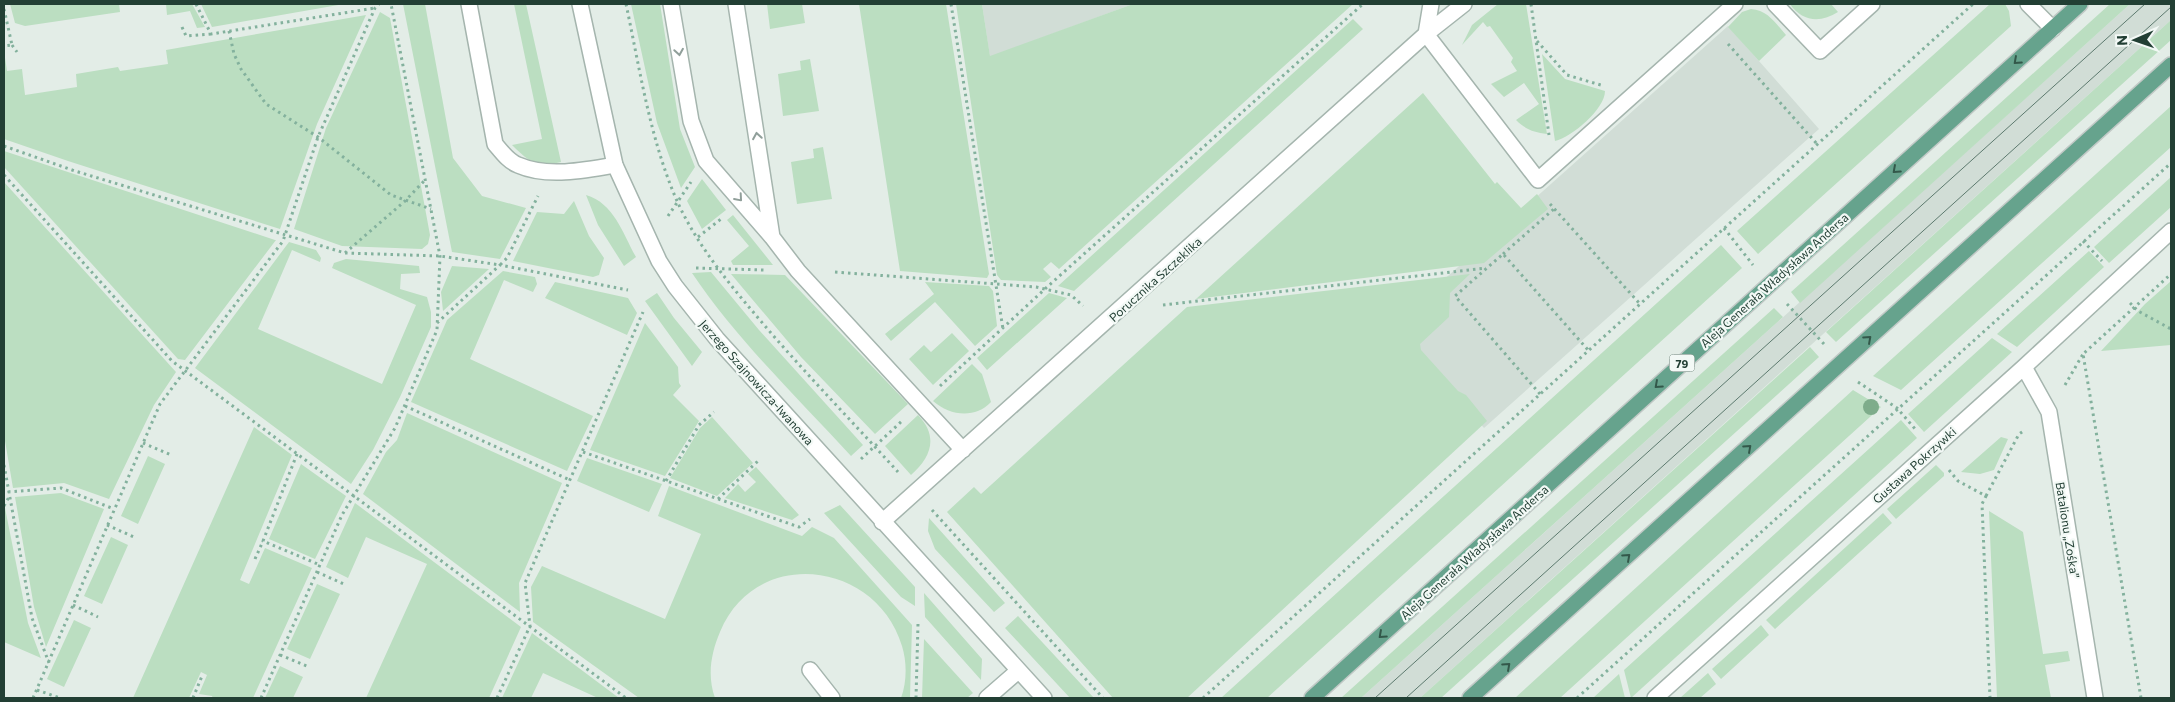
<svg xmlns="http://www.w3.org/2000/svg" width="2175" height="702" font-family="Commissioner,sans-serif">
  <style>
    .built { fill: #d1ddd6 }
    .green { fill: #bbdec1 }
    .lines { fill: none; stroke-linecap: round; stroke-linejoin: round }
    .lane-casing { stroke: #a5b5ae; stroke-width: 18 }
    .street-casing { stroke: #a5b5ae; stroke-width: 18 }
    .primary-casing { stroke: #c1c9c6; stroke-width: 18 }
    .path { stroke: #83b19d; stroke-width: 3; stroke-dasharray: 2.5 4; stroke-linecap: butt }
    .lane { stroke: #fff; stroke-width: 15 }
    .street { stroke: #fff; stroke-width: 15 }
    .primary { stroke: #66a38d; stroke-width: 15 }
    .tram { stroke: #5d7a6f; stroke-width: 1 }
    .tree { fill: #7eac8b }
    .oneway { stroke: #909f9a }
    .oneway2 { stroke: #33584a }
    .labels { text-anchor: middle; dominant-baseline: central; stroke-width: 4.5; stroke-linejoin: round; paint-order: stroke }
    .shield { fill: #f3f9f6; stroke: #61776e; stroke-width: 1 }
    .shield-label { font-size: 11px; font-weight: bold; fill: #223f34 }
    .street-label { font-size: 12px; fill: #223f34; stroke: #f3f9f6 }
  </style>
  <rect width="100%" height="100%" fill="#e3ede7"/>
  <path class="built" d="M982,4H1133L990,57Z
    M2130,4H2171V20L1420,698H1361Z
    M1728,26L1819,129L1484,428L1393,325Z"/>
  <path class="green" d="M10,4H119L120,12L25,26L15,23Z
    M166,4H192L205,27L197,28L190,11L167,15Z
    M201,4H344L212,27Z
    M403,4H425L453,158L482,196L526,208L500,259L452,252Z
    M514,4H526L561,162C537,168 529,162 512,145L542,139Z
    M631,4H660L680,129L695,167L681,188L657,123Z
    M767,4H802L805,23L770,29Z
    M859,4H946L989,274L987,278L900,271Z
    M956,4H982L990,56L1133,4H1353L1059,269L1051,262L1043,269L1051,277L1045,282L1001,280L997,275Z
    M1498,4H1526L1547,134C1534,132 1526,130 1516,120L1539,104L1524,83L1504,97L1491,84L1517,71L1511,62L1513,58L1490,26L1487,27L1483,22L1462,45L1472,25Z
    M1790,4H1831L1838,12C1821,23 1802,22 1790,4Z
    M1990,4H2005L2009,11L2011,26L1758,254L1737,231Z
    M2110,4H2130L1800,303L1791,292Z
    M1751,9C1768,10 1776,24 1786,35L1759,61L1728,27L1742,12Z
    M380,12L390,18L430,235L428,244L422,249L342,246L294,229L326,128Z
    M366,15L317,124L280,229L68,161L4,139V51L7,71L22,69L25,95L77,87L76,74L118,67L120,71L168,64L166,50Z
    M1353,19L1363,29L1074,291L1058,286Z
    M2171,20V40L1836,342L1826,332Z
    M1542,54L1565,79L1605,91C1605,109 1572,137 1555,141Z
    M810,59L819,111L783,116L778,74L801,70L800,61Z
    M1423,93L1495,184L1497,182L1521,208L1537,194L1548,209L1484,263L1196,299Z
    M2171,106V147L1901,390L1873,376Z
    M823,147L832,199L797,204L791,162L814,158L813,149Z
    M4,151L275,240H276L185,360L178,359L4,167Z
    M2171,177V207L2109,263L2094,247Z
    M702,179L726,210L702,229L687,201Z
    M4,182L176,372L154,405L109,499L64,483L13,488L4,435Z
    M586,195C614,203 623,234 636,257L624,266L598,225Z
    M574,201L589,236L604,258L599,275L593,277L513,261L537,212L564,214Z
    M733,215L773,265H733L731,261L749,246L727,220Z
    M289,242L316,250L321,258L320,262L292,250L258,329L382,384L416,305L332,268L334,263L346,259L419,266L420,273L401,274L400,289L427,297L431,312V327L400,397L373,450L351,484L195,368Z
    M1721,245L1742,268L1267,698H1221Z
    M2089,251L2104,267L2017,347L1997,334Z
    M452,266L489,269L443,311L441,292Z
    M503,271L535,277L537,284L533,292L504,280L470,359L593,416L567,471L411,402L447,320Z
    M711,272L759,330L863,445L851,456C797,397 737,340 692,273Z
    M731,274L785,275L908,404L875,434L801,357Z
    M1470,274L1450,293L1449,317L1420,344L1421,350L1458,391L1466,395L1487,421L1187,698H1113L947,512L974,487L981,494L1187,307Z
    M2171,281V345L2101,351L2145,304Z
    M555,282L628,298L637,313L627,335L545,298Z
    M925,282L989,286L993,291L997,326L975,346L935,302L891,341L885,334L934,294Z
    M657,293L674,318L702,352L692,366L645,301Z
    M1049,293L1067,298L987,370L977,358Z
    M1774,308L1783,317L1361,698H1341Z
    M645,323L678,367L679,383L681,386L673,395L699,421L665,476L590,450Z
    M952,333L969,351L933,385L909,359L924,345L931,352Z
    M1992,338L2012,352L1924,432L1908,414Z
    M1810,347L1819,357L1441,698H1420Z
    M972,364L982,374L991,402C975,419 950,416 933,401Z
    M1853,390L1881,407L1560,698H1515Z
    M407,413L562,483L519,583L520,612L363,494L386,452L397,440Z
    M918,415C939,437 931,457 911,475L885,446Z
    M712,417L753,463L717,496L670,478L700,428Z
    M1901,420L1917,438L1631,698L1624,670Z
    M254,427L292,455L240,580L249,584L265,548L312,568L253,698H213L212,696L199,694L207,675L201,672L189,698H133Z
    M2001,437L2008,439L1994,470L1980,474L1961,472Z
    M148,456L165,464L138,524L121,516Z
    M587,458L662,484L649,512L577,481Z
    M301,464L346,496L315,559L269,539Z
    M1936,465L1944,473V476L1896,519L1887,509Z
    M756,467L799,515L792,520L725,498L738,484L745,492L756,482L748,474Z
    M669,486L802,536L812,527L834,538L912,625L910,698H901C907,682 907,662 902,646C876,560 755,546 720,632C711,653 707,676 715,698H639L533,622L531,587L542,566L665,619L701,534L658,516Z
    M61,493L104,509L46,647L34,607L15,497Z
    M355,503L521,627L489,698H366L427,564L366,537L348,578L326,567Z
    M840,505L915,587V606L901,597L824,513Z
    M5,508L28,623L41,658L4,642Z
    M1989,511L2023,532L2043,654L2068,651L2070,661L2045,665L2051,698H1997Z
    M1883,513L1892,523L1775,629L1766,620Z
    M929,518L1005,603L994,612L935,549L928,531Z
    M111,537L128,545L102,604L84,596Z
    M317,584L340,594L310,659L287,649Z
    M924,593L982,659L981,680L925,617Z
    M1018,616L1094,698H1070L1005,628Z
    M74,620L91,628L64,687L47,679Z
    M1761,625L1769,635L1721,679L1712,669Z
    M532,633L619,698H598L543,673L531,698H502Z
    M924,639L973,693L967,698H922Z
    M280,666L303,677L293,698H265Z
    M1708,673L1716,684L1700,698H1680Z
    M1619,674L1625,698H1593Z"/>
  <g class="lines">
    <defs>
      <path id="lane" d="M469,4L495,144C502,152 508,161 518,165C548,178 584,170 615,165
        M810,670L832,698"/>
      <path id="street" d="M580,4L615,165L659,261L675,286L717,339L1044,698
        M671,4L691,121L706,161L772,237L798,271L963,450
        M736,4L772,237
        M1775,4L1820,51L1872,4
        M2028,4L2053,29
        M1426,34L1538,180L1735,4
        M1426,34L1431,4
        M2024,367L2049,412L2095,698
        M882,522L1426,34L1464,4
        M987,698L1018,671
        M1655,698L2024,367L2171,231"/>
      <path id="primary" d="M1312,698L2080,4
        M1470,698L2171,65"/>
    </defs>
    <use href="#lane" class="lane-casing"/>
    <use href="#street" class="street-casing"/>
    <use href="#primary" class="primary-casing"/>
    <path class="path" d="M196,4L211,34L375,8
      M626,4C640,70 650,139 677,201C695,241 725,279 754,313C800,368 850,419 898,472
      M951,4L1003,329
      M1531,4L1549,135
      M4,9L12,45L4,46
      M182,27L186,36L211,34
      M229,31L234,54L241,69L266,104L318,137L391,195L431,209
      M1537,41L1567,75L1604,86
      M1728,44L1817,144
      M12,45L17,52
      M4,146L75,171L345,253L440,256L500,265L507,258L538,196
      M4,175L172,361L626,698
      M1550,204L1640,304
      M668,216L691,182
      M1724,228L1753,265
      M698,237L721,219
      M2083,241L2102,261
      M345,253L405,201L425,180
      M1503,254L1555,208
      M696,268L764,270
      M835,272L1036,287L1071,295L1083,306
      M2130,303L2138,311L2171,329
      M1787,304L1824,344
      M1163,305L1486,268
      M437,323L500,265L628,290
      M1858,382L1897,408L1916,430
      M2065,385L2083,354
      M940,386L1046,288L1363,4
      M1540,394L1455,296L1503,254L1589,351
      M405,406L570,480
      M143,443L171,455
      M583,452L799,527L810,519
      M297,454L263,541L320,565
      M861,459L902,421
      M4,465L32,618L49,663
      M1949,470L1958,481L1986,496L1982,504L1990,698
      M666,481L699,425L714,412
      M8,492L61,488L114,509
      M1986,496L2019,434L2025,430
      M718,499L758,461
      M4,506L9,497
      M932,510L1103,698
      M107,525L134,537
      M255,559L263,541
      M317,572L346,585
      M73,605L98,617
      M280,655L309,667
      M37,690L60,698
      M33,698L160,404L283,241L318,137L375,8L379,4
      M193,698L202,676
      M261,698L342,515L395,428L437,330L440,256L391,4
      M497,698L530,626L525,583L643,312
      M916,698L918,624
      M1203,698L1973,4
      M1577,698L2171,163
      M2141,698L2083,354L2171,274"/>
    <use href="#lane" class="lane"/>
    <use href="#street" class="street"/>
    <use href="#primary" class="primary"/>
    <path class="tram" d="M1375,698L2145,4
      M1406,698L2171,7"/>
  </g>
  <circle class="tree" cx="1871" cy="407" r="8"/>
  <defs><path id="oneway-chevron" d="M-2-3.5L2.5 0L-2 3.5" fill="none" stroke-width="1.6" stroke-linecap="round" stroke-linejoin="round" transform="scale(1.25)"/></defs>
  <g class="oneway">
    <use href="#oneway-chevron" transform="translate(679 52) rotate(81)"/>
    <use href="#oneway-chevron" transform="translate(757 136) rotate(-99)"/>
    <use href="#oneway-chevron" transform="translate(739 198) rotate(49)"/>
  </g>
  <g class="oneway2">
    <use href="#oneway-chevron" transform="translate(2017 61) rotate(138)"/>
    <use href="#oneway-chevron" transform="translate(1896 170) rotate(138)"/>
    <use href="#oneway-chevron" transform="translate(1868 339) rotate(-42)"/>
    <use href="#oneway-chevron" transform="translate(1658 385) rotate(138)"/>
    <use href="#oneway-chevron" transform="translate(1748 448) rotate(-42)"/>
    <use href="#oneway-chevron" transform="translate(1627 557) rotate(-42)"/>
    <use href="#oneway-chevron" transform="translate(1382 635) rotate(138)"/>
    <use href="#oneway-chevron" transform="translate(1507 666) rotate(-42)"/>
  </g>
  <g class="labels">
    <rect class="shield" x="1669.5" y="354.5" width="25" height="17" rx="4"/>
    <g class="shield-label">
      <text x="1682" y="363">79</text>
    </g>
    <g class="street-label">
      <text transform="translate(1155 279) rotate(-42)">Porucznika Szczeklika</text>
      <text transform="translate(1774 280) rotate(-42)">Aleja Generała Władysława Andersa</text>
      <text transform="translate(757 382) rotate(48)">Jerzego Szajnowicza-Iwanowa</text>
      <text transform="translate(1914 465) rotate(-42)">Gustawa Pokrzywki</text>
      <text transform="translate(2068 530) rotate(81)">Batalionu „Zośka”</text>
      <text transform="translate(1474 552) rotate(-42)">Aleja Generała Władysława Andersa</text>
    </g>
  </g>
  <rect width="2175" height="702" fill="none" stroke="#223f34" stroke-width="10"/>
  <g transform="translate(2135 40) rotate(268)" stroke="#f3f9f6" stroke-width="4" paint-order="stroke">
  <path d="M0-4L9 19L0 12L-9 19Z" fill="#223f34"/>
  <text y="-8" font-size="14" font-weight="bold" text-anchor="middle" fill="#223f34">N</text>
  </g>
</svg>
